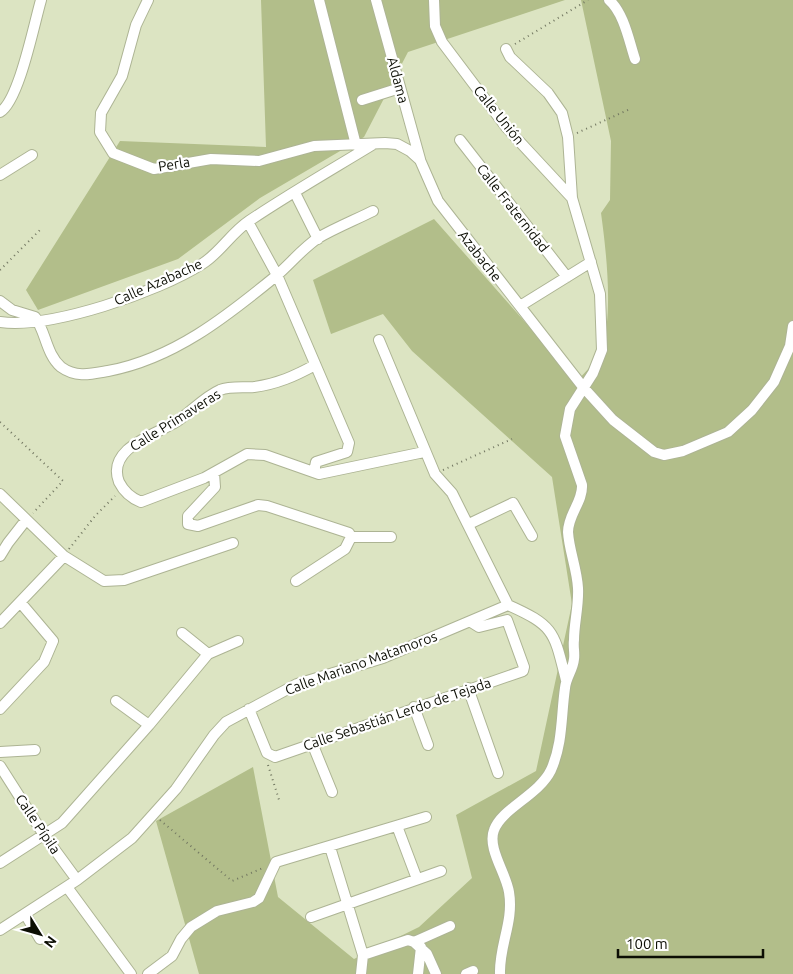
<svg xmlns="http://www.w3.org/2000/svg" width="793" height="974" font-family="Ubuntu,sans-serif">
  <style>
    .green { fill: #b2be8a }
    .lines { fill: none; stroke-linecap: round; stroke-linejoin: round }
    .street-casing { stroke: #adb494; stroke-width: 12 }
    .path { stroke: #727761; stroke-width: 2; stroke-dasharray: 1 4; stroke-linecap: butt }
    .street { stroke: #fff; stroke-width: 10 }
    .labels { text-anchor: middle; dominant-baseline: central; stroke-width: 4.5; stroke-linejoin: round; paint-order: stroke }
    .street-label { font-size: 14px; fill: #0c0e04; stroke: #fff }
  </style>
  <rect width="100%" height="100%" fill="#dce4c2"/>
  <path class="green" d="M261,0H565L408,52L364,137L260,198L178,259L38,310L26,290L120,141L266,147Z
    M581,0H793V974H199L156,821L253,767L278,897L354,959L419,927L472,878L456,815L536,771L572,604L552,477L412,351L383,314L331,334L313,280L434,219L577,381C585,372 597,361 601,351C614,317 606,249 601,213L610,200L611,141Z"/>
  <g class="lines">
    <defs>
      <path id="street" d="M148,0L136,25L122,76L101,113L100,132L113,153L154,169L211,159L259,161L314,146L385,143L397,144L410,151L420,160L438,201L583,387L613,420L654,452L664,455L683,451L728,432L752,410L774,382L790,346L793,326
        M319,0L356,145
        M376,0L420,159
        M434,0L435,26L442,42L506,127L572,198
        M609,0C624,13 629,41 635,59
        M362,100L400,88
        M0,112C19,101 34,24 41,0
        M460,140L567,277
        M0,175L32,155
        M295,193L318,239
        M248,222L277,275L349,443L347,452L316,462L314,472
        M0,301L12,310L35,317C46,332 46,354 61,367C76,378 91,374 108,371C173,359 226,317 276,276C290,264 303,248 318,238C335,228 355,220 373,211
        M520,306L591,262
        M0,322C51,329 158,292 202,264C220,253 231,233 249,221C289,194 331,170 372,145
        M379,340L435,474L452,493L508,605
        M315,365C295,376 277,384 254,387C243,388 230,386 220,390C204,397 191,412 176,422C155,435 106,448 119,482C124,492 131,498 141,502L204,478L247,454L265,455L319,474L424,452
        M214,473L215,487L188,516V524L198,526L258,505L267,506L349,533L351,537L345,549L296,581
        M0,494L64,556L104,581L124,580L233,543
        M469,524L513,503L532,536
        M351,537H391
        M0,556L8,543L26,520
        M508,605C555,626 554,632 566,680
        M0,623L64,556
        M182,633L208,654
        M468,688L498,773
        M116,701L149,725
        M414,707L428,745
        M0,709L44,662L53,641L20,602
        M249,709L267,753L275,757L523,671L524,667L507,620L479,627L471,622
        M312,743L332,792
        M0,752L35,750
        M0,766L44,835L77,880
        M397,826L417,879
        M330,847L363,955L361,974
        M0,863L62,823L149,725L208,654L238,641
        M67,887L131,974
        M25,914L40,939
        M311,917L441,871
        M0,930L77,880L132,838L176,789L214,735L226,722L297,684L383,658L508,605
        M414,942L427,954L436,974
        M363,955L408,940L414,942L450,926
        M148,974L172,956L181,939L191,927L217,911L253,902L259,898L276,862L426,817
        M418,974L421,947
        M466,974L473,971
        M500,974C499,945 514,922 509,892C506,873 487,848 494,830C502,808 539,795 551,770C563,743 561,716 565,688C566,677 573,670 574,659C575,653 573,647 574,640C574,623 579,606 578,588C577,569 569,550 568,532C568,514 583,502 582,485L565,436L570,409L593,373L602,350L600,294L572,198L568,137L562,113L548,93L510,57L506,49"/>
    </defs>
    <use href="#street" class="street-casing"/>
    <path class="path" d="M515,44L588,0
      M577,133L630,109
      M0,270L42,228
      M0,422L63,481L33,513
      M443,470L512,439
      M69,549L95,516L115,496
      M268,765L280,803
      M160,820L232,881L263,868"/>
    <use href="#street" class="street"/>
  </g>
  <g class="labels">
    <g class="street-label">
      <text transform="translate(398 80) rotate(75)">Aldama</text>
      <text transform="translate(499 115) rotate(51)">Calle Unión</text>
      <text transform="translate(174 164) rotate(-9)">Perla</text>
      <text transform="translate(513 208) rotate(52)">Calle Fraternidad</text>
      <text transform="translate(480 256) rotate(52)">Azabache</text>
      <text transform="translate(158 282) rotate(-24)">Calle Azabache</text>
      <text transform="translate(175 420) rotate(-32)">Calle Primaveras</text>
      <text transform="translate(361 663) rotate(-20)">Calle Mariano Matamoros</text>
      <text transform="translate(397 714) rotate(-19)">Calle Sebastián Lerdo de Tejada</text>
      <text transform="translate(38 824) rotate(56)">Calle Pípila</text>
    </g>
  </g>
  <g transform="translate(40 934) rotate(127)" stroke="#ffffff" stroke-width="4" paint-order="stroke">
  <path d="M0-4L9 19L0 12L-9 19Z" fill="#0c0e04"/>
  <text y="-8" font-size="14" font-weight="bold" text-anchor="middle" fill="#0c0e04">N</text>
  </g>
  <path d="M618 949v8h145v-8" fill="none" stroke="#0c0e04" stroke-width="2.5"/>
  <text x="626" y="949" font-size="15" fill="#0c0e04" stroke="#ffffff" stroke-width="4" paint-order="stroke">100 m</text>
</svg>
